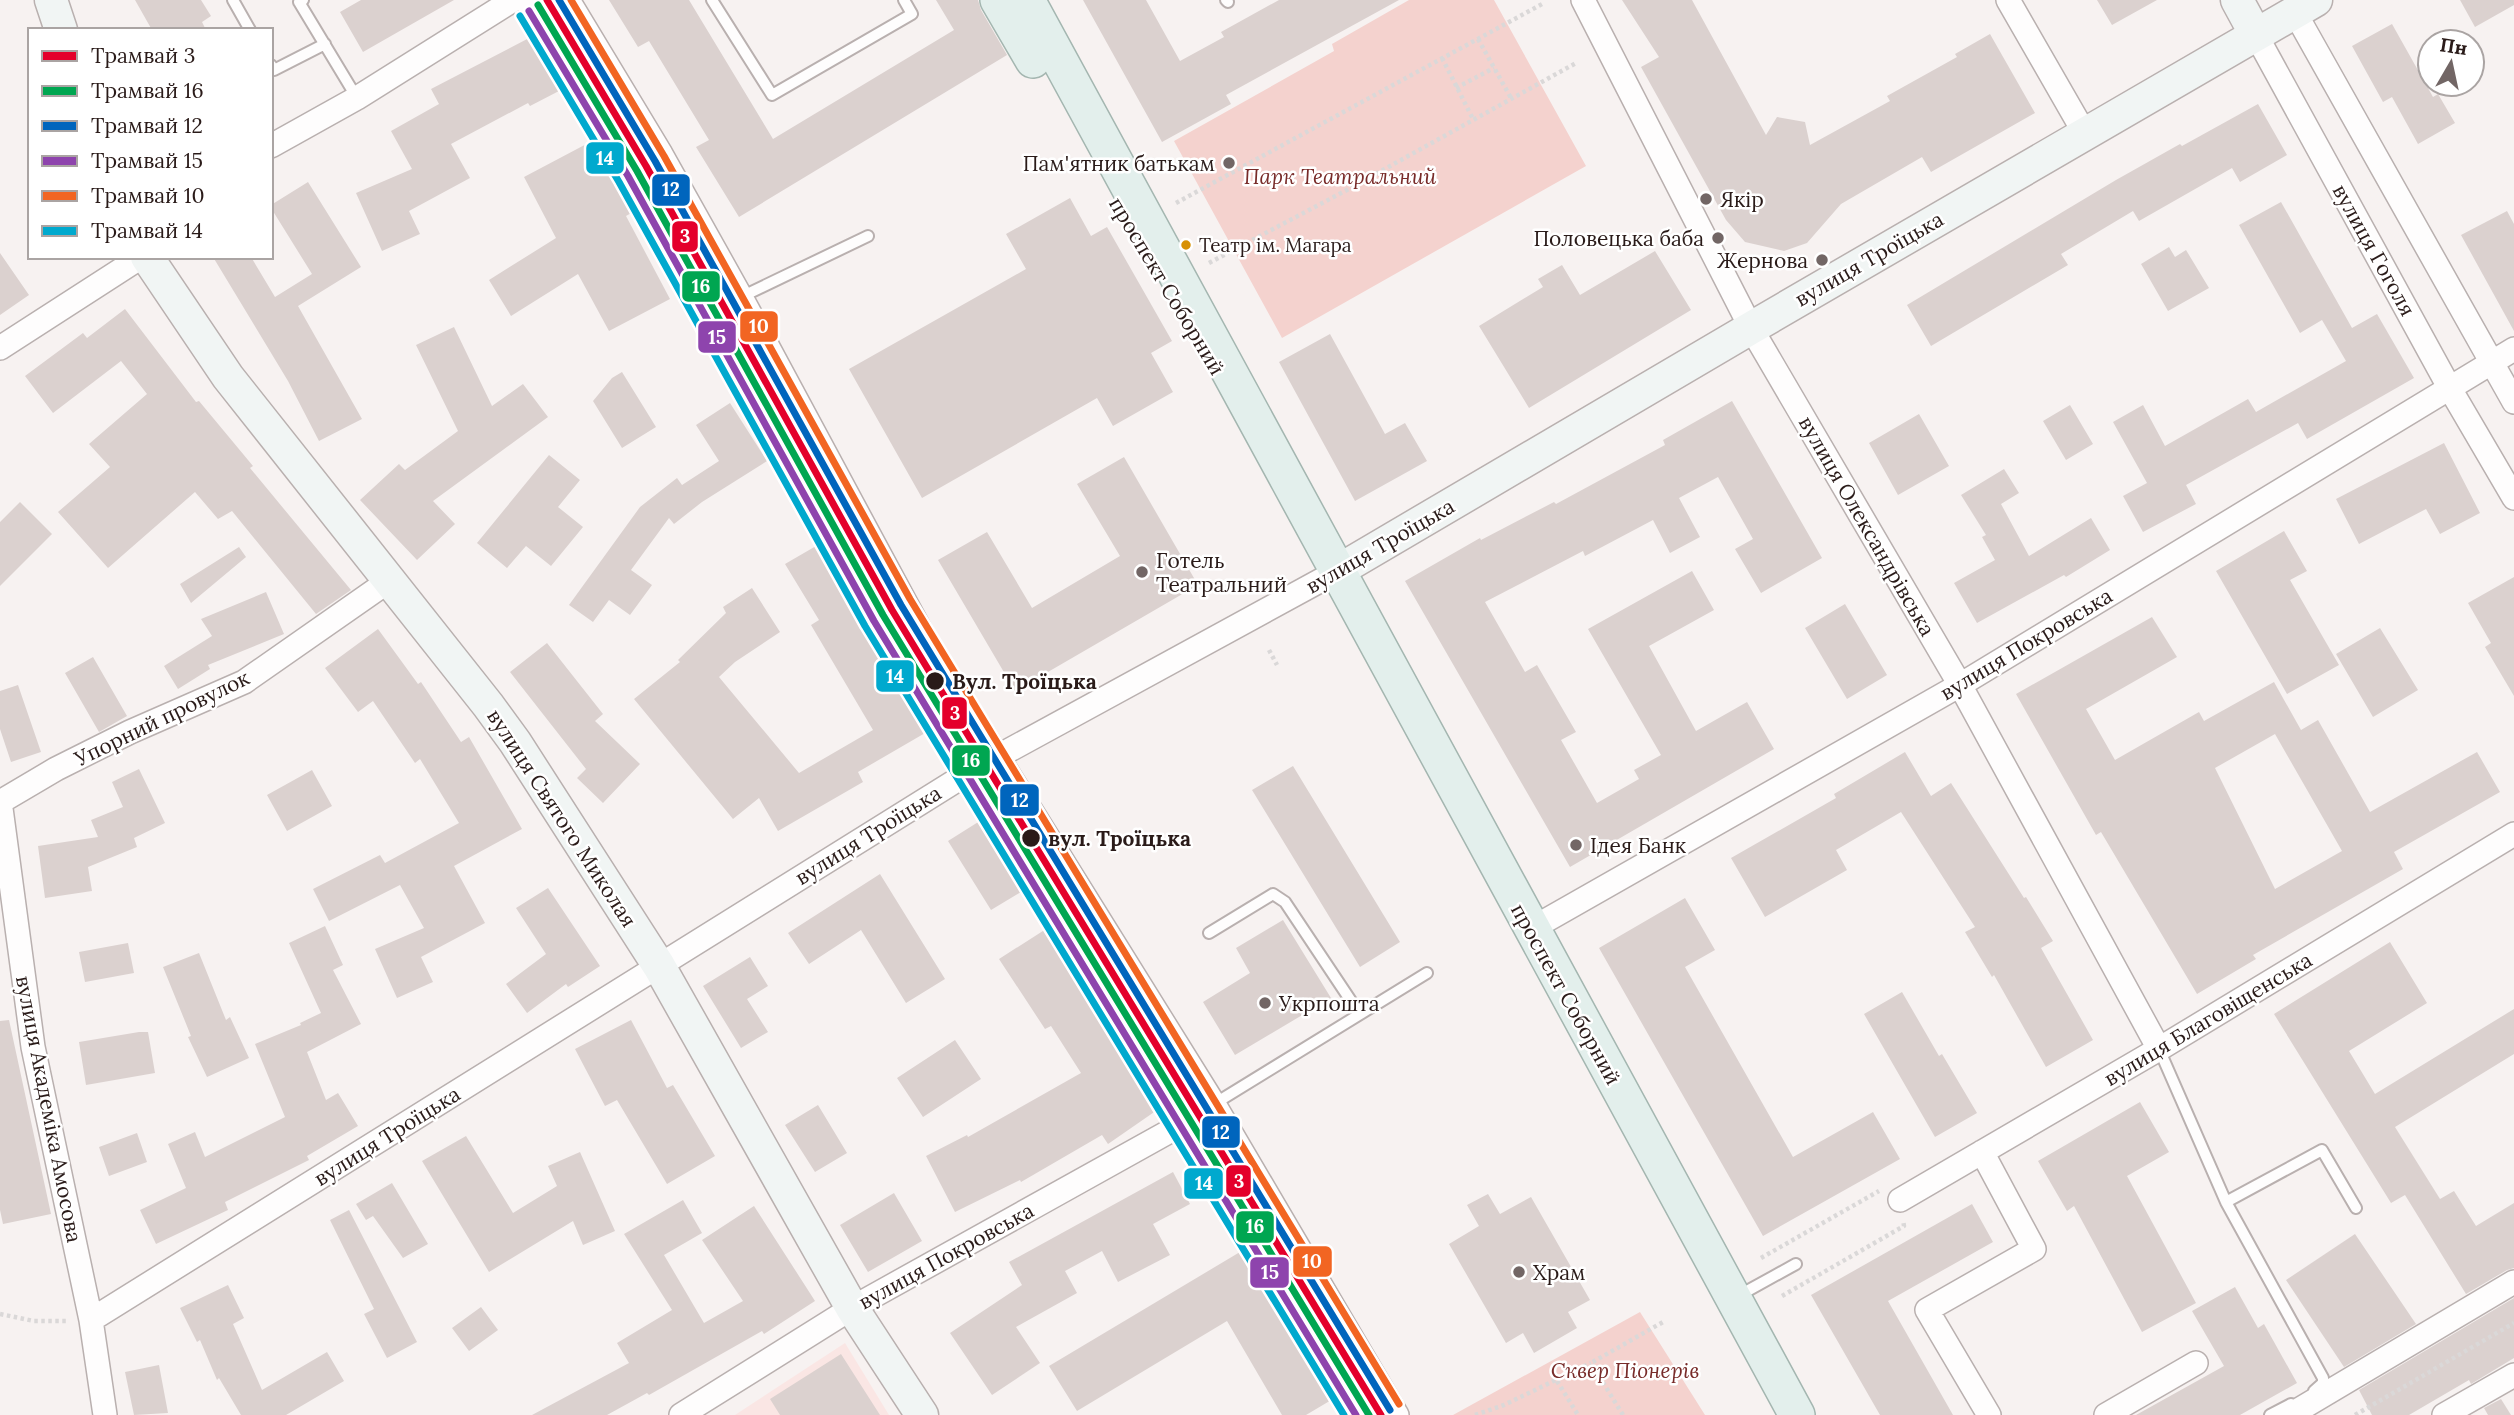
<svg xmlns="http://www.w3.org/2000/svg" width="2514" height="1415" font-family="Lora,serif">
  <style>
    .built { fill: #fae6e4 }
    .green { fill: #f4d2ce }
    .building { fill: #dbd1cf; fill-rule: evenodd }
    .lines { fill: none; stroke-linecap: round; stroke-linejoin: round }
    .lane-casing { stroke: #b9b0af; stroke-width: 14 }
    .street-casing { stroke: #b9b0af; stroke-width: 26 }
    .secondary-casing { stroke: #b9b0af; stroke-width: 35 }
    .primary-casing { stroke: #a4b6b0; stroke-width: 38 }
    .path { stroke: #dad8d8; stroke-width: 4.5; stroke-dasharray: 3.5 3.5; stroke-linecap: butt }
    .lane { stroke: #fefdfd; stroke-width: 10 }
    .street { stroke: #fefdfd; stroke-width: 23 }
    .secondary { stroke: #f1f5f4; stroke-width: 32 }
    .primary { stroke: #e3efec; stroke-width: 35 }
    .tram-1-casing { stroke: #fff; stroke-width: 12 }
    .tram-2-casing { stroke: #fff; stroke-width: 12 }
    .tram-3-casing { stroke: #fff; stroke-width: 12 }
    .tram-4-casing { stroke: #fff; stroke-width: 12 }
    .tram-5-casing { stroke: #fff; stroke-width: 12 }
    .tram-6-casing { stroke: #fff; stroke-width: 12 }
    .tram-1 { stroke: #e4002b; stroke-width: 7 }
    .tram-2 { stroke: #00a651; stroke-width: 7 }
    .tram-3 { stroke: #0065bd; stroke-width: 7 }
    .tram-4 { stroke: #8e44ad; stroke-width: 7 }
    .tram-5 { stroke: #f26522; stroke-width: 7 }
    .tram-6 { stroke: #00a9ce; stroke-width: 7 }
    .poi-dot { fill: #726665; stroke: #fff; stroke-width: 2.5 }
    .bus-dot { fill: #d89104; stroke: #fff; stroke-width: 2.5 }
    .stop-dot { fill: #2a1b19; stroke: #fff; stroke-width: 2.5 }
    .labels { text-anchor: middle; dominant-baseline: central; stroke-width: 5; stroke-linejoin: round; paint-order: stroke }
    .bus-label { font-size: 19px; fill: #2a1b19; stroke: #fff; text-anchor: start }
    .poi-label { font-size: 21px; fill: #2a1b19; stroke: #fff; text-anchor: start }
    .park-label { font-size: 21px; font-style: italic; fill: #782b29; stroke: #fff }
    .street-label { font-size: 21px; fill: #2a1b19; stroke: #fff }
    .stop-label { font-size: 21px; font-weight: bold; fill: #2a1b19; stroke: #fff; text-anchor: start }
    .line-badge { stroke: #fff; stroke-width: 2.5 }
    .badge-label { font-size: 19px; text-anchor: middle; font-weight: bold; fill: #fff }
  </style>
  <rect width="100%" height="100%" fill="#f7f2f1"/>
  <path class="built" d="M845,1343L889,1415H735Z"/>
  <path class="green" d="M1409,0H1494L1586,166L1282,338L1174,141L1334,51L1332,44Z
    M1640,1312L1705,1415H1453Z"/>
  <path class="building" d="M135,0H201L211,16L202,22L206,30H152Z
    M361,0H454L363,52L340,12Z
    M609,0H689L773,139L954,30L936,0H978L981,10L1007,55L739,217L696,147L709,140L649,41L638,47Z
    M1083,0H1146L1180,61L1224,37L1221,32L1279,0H1399L1226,95L1231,104L1162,142Z
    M1622,0H1692L1766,135L1777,117L1805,122L1810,145L1890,101L1887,96L1957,57L1955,54L1990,34L2035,113L1931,172L1922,157L1841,204L1807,243L1784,251L1745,242L1726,220L1641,67L1659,57Z
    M2097,0H2157L2112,25Z
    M2460,0H2514V5L2475,27Z
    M2392,24L2433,97L2438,94L2455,123L2418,144L2392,97L2383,102L2352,46Z
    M531,37L559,91L530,106L528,103L451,144L470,178L409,211L420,234L382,251L356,193L412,169L391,131L439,104L431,89Z
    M2258,104L2287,155L2240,182L2232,168L2139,221L2133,211L2061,254L2068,265L1931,346L1907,305L2116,180L2180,144L2182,146Z
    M594,140L633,212L626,216L670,299L609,331L578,274L511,316L489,280L556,238L524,177Z
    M308,182L361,267L298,306L362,419L319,441L288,381L213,257H251L275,297L312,274L271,208V205Z
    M1070,198L1091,236L1107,227L1172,341L1151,353L1173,392L1113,426L1097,398L922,498L849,369L1026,269L1006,234Z
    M2281,202L2352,328L2377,314L2414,378L2307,439L2298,423L2186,485L2196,504L2143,532L2123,496L2147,483L2113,422L2143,405L2165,446L2248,399L2256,412L2346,361L2322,320L2300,333L2239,225Z
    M2507,211L2514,224V331L2461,235Z
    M2169,247L2175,257L2186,250L2209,288L2168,311L2141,264Z
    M1655,251L1691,310L1529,408L1479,326L1543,287L1538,279L1562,265L1580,295Z
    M0,253L29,295L0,315Z
    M125,309L196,402L199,401L253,466L250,468L351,590L316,614L232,511L218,519L195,492L108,568L58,512L110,467L89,444L147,394L121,361L53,413L25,376L83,333L87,338Z
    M454,327L492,406L523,384L548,417L433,501L455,524L417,560L360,500L399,464L405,470L458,431L416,345Z
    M1330,334L1385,434L1405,423L1427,461L1355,501L1279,362Z
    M622,372L656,427L622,448L593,401L612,378Z
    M1732,401L1822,558L1761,593L1735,549L1753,539L1718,477L1679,498L1700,537L1670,553L1653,520L1585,556L1583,551L1485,602L1525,672L1537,665L1576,732L1561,740L1597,803L1639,779L1634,770L1661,755L1588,629L1692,571L1714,610L1649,646L1696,731L1747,702L1774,749L1570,867L1405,581L1480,538L1481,540L1554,502L1556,504L1665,445L1663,440Z
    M730,403L767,461L702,502L674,524L669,518L631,570L652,585L630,615L609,600L593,622L569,605L640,507L677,478L682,485L719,461L696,425Z
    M2070,405L2093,444L2066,460L2043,421Z
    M1919,414L1949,466L1898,495L1869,443Z
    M2444,443L2480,513L2440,534L2426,509L2359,544L2336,499Z
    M549,455L580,480L558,507L583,527L551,566L526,546L507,568L477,543Z
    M1124,457L1198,585L1015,691L938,560L987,532L1032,608L1120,556L1077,484Z
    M2004,469L2019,493L2001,504L2029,556L2091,518L2110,550L2066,577L2064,575L1977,623L1954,583L1995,560L1982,537L1986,535L1961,495Z
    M20,502L52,534L0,586V522Z
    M2284,531L2307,571L2290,580L2339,665L2287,694L2216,571Z
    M816,546L849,600L854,597L932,729L858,772L863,782L778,831L759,798L733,819L634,699L680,662L678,660L726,613L723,607L752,588L780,632L735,662L719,677L799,773L873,730L811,625L819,620L785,564Z
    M239,547L246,557L191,603L180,584Z
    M2514,577V696L2485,647L2491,643L2468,603Z
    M266,592L284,634L208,665L210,669L178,689L164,666L212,636L201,619Z
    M1845,604L1887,675L1847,699L1805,628Z
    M2152,617L2177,657L2086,709L2115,760L2199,712L2204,721L2274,682L2301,730L2318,720L2370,812L2477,752L2500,792L2394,852L2403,869L2253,955L2256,959L2197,994L2101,832L2096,835L2016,694ZM2275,734L2342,851L2275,889L2215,768Z
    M2380,628L2418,690L2373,717L2336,654Z
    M378,629L418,684L421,682L461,742L469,737L522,829L454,866L485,923L421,957L433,982L397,998L375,949L424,928L400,885L329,921L313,889L380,855L385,863L459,823L420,759L415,763L373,701L358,712L325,668Z
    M547,643L603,714L595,721L640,764L603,803L577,778L586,769L510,672Z
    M93,657L127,716L99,732L65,673Z
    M18,685L41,752L11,762L0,729V691Z
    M1905,752L1931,796L1951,783L2024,898L2026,897L2053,941L2041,948L2093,1040L2046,1067L1994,975L1992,977L1965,932L1975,927L1901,812L1836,850L1847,870L1765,917L1731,858L1836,798L1834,794Z
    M1293,766L1400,942L1360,967L1252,790Z
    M139,769L165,823L134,838L137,847L88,867L92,891L45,898L38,846L98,837L91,820L123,807L112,782Z
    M312,770L332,806L287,831L267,795Z
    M983,819L1026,889L991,910L948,841Z
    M880,874L945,979L906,1003L861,930L809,964L788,933Z
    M548,888L600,966L568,987L566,984L527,1013L506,984L546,954L516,908Z
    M1685,898L1715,950L1685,967L1793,1157L1873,1112L1900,1159L1763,1236L1599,948Z
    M1283,920L1331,998L1235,1055L1203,1002L1250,973L1236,948Z
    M325,926L343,965L333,970L361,1024L307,1052L326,1100L338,1093L358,1126L307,1156L309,1160L225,1202L228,1210L156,1244L140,1210L186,1188L168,1144L195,1132L205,1157L285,1117L255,1044L301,1025L300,1023L321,1013L289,943Z
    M1046,929L1098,1008L1099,1007L1116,1035L1114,1036L1160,1108L1108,1144L1102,1135L1021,1182L1020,1180L955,1212L926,1156L967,1135L968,1137L1081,1073L1051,1026L1045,1029L999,959Z
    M2390,942L2427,1003L2349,1051L2375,1094L2514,1009V1054L2395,1127L2440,1199L2454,1191L2476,1226L2514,1203V1268L2507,1270L2466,1294L2405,1195L2391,1203L2274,1014Z
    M128,943L134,973L85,982L79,952Z
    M199,953L226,1020L230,1017L249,1058L207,1077L188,1037L191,1036L163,967Z
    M750,957L768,986L747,999L768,1032L741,1048L703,986Z
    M1902,992L1939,1056L1942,1054L1977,1113L1935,1137L1864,1014Z
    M9,1020L51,1214L3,1224L0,1210V1021Z
    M631,1020L667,1088L673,1085L715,1156L667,1184L617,1100L605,1106L575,1049Z
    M139,1032H148L155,1073L86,1085L79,1042Z
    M955,1040L981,1079L923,1117L897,1078Z
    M2140,1102L2169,1152L2127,1176L2196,1303L2142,1332L2074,1206L2067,1211L2038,1161Z
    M818,1105L847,1153L815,1172L785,1125Z
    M137,1133L147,1162L109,1176L99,1147Z
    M466,1136L513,1213L557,1186L548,1166L580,1152L615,1231L583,1245L573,1221L489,1272L422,1161Z
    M1173,1172L1190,1204L1153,1224L1170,1255L1118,1282L1102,1251L1065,1271L1077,1293L1016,1327L1040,1363L992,1395L950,1333L1022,1285L1009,1262Z
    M392,1183L428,1244L403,1258L373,1216L366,1220L356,1204Z
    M894,1193L922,1241L868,1272L840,1225Z
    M1488,1194L1500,1214L1531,1197L1590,1300L1568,1312L1577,1328L1534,1353L1523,1333L1506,1343L1449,1244L1479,1226L1467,1205Z
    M683,1200L702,1233L664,1255L704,1323L743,1301L702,1240L754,1206L815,1301L764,1334L762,1331L649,1395L647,1393L607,1415H532L629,1363L617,1343L672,1310L624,1234Z
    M1972,1204L1993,1242L1888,1301L1953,1415H1880L1811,1295Z
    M349,1210L417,1342L387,1358L364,1314L374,1309L330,1220Z
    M2355,1234L2416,1324L2344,1367L2286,1280Z
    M1245,1249L1333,1399L1306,1415H1282L1227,1321L1077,1411L1049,1366Z
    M228,1285L244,1318L233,1324L262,1390L327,1352L344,1381L286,1415H241L219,1378L217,1380L200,1340L197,1342L180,1308Z
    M2235,1287L2258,1328L2264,1324L2297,1383L2240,1415H2136L2224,1366L2192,1311Z
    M2514,1298V1358L2471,1384L2469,1380L2409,1415H2372L2359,1390Z
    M481,1307L498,1330L469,1351L452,1328Z
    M841,1354L880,1415H780L770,1399Z
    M159,1365L168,1413L134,1415L125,1372Z
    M2501,1399L2511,1415H2488L2484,1408Z"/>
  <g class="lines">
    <defs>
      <path id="lane" d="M233,0L250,30
        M303,0L299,2L357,98
        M712,0L772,95L912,14L904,0
        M1226,0L1228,2
        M271,65L274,70L325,44
        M741,297L868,236
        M1209,933L1273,894L1285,902L1359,1013
        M2159,1049L2226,1202L2323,1378V1383L2314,1391
        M1214,1104L1427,973
        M2226,1202L2322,1150L2356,1208
        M1738,1296L1796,1264
        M2270,1415L2291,1404"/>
      <path id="street" d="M526,0L582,89L686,281L950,733L1362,1415
        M568,0L661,154L741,297L931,650L1214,1104L1397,1415
        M1583,0L1751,328L1960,685L2159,1049
        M2008,0L2085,134
        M2294,11L2514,402
        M2256,35L2449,387L2514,498
        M271,146L357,98L513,0
        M0,348L141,257
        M0,801L33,1047L91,1320L105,1415
        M0,802L56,769L130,732L244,682L390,580
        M1531,929L1960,685L2514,349
        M1982,1152L2034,1249L1927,1310L1989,1415
        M1900,1200L2159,1049L2514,834
        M91,1320L973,770L1336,572
        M681,1415L852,1308L1197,1116
        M2106,1415L2196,1363
        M2290,1415L2514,1282
        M2444,1415L2514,1375"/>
      <path id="secondary" d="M51,0L61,30
        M2237,0L2256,35
        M147,257L228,377L488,705L515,742L659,966L852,1308L922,1415
        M1336,572L1751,328L2316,0"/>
      <path id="primary" d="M998,0L1033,60
        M1027,0L1797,1415"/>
    </defs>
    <use href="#lane" class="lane-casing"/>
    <use href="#street" class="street-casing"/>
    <use href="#secondary" class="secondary-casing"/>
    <use href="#primary" class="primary-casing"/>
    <path class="path" d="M1478,39L1511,98
      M1442,58L1473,119
      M1456,88L1494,68
      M1176,203L1544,3
      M1209,263L1345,191L1576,63
      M1269,650L1277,665
      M1761,1258L1879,1191
      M1782,1296L1904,1226L1903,1220
      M0,1314L34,1321H69
      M1557,1381L1578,1415
      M1475,1415L1504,1405L1591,1363
      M1623,1415L1591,1363L1663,1322
      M2355,1415L2514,1323"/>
    <use href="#lane" class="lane"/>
    <use href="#street" class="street"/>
    <use href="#secondary" class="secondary"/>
    <use href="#primary" class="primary"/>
    <defs>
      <path id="tram-1" d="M547,0L646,166L892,610L1381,1415"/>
      <path id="tram-2" d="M538,5L637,171L883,615L1369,1415"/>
      <path id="tram-3" d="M559,0L655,161L901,605L1390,1410"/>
      <path id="tram-4" d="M529,11L628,176L874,621L1356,1415"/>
      <path id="tram-5" d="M571,0L664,156L910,599L1399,1404"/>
      <path id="tram-6" d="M520,16L619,182L865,626L1344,1415"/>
    </defs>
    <use href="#tram-1" class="tram-1-casing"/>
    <use href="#tram-2" class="tram-2-casing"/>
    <use href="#tram-3" class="tram-3-casing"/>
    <use href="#tram-4" class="tram-4-casing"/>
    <use href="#tram-5" class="tram-5-casing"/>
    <use href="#tram-6" class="tram-6-casing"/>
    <use href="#tram-1" class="tram-1"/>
    <use href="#tram-2" class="tram-2"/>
    <use href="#tram-3" class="tram-3"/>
    <use href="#tram-4" class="tram-4"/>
    <use href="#tram-5" class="tram-5"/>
    <use href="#tram-6" class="tram-6"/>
  </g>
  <g class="poi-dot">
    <circle cx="1229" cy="163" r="7"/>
    <circle cx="1706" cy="199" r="7"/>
    <circle cx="1718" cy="238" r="7"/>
    <circle cx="1822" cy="260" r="7"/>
    <circle cx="1142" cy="572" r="7"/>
    <circle cx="1576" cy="845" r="7"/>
    <circle cx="1265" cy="1003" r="7"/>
    <circle cx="1519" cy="1272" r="7"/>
  </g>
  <circle class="bus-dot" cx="1186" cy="245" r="6"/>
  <g class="stop-dot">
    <circle cx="935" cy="681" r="10"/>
    <circle cx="1031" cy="838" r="10"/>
  </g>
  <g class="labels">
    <g class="bus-label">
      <text x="1199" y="245">Театр ім. Магара</text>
    </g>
    <g class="poi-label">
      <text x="1215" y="163" text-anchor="end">Пам'ятник батькам</text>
      <text x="1720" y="199">Якір</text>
      <text x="1704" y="238" text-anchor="end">Половецька баба</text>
      <text x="1808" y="260" text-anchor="end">Жернова</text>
      <text x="1156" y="560">Готель<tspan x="1156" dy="24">Театральний</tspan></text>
      <text x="1590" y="845">Ідея Банк</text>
      <text x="1279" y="1003">Укрпошта</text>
      <text x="1533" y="1272">Храм</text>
    </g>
    <g class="park-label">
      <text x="1340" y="176">Парк Театральний</text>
      <text x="1625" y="1370">Сквер Піонерів</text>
    </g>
    <g class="street-label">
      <text transform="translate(2374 250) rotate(61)">вулиця Гоголя</text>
      <text transform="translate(1869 259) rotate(-30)">вулиця Троїцька</text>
      <text transform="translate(1167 286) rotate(59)">проспект Соборний</text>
      <text transform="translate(1867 526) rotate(60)">вулиця Олександрівська</text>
      <text transform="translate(1380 546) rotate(-30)">вулиця Троїцька</text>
      <text transform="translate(2026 644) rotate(-31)">вулиця Покровська</text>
      <text transform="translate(162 718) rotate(-26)">Упорний провулок</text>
      <text transform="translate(562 818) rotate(57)">вулиця Святого Миколая</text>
      <text transform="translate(868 835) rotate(-32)">вулиця Троїцька</text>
      <text transform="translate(1566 994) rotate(61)">проспект Соборний</text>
      <text transform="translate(2208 1019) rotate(-31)">вулиця Благовіщенська</text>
      <text transform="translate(49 1109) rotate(79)">вулиця Академіка Амосова</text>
      <text transform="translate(387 1136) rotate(-32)">вулиця Троїцька</text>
      <text transform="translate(946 1256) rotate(-29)">вулиця Покровська</text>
    </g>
    <g class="stop-label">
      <text x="952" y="681">Вул. Троїцька</text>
      <text x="1048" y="838">вул. Троїцька</text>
    </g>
  </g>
  <g class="line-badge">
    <rect x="585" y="141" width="40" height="34" rx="7" fill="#00a9ce"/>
    <rect x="651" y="173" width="40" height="34" rx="7" fill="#0065bd"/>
    <rect x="671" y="220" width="28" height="33" rx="7" fill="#e4002b"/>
    <rect x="681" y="270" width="40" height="33" rx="7" fill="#00a651"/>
    <rect x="739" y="310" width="40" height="33" rx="7" fill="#f26522"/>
    <rect x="697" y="320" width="40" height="34" rx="7" fill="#8e44ad"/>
    <rect x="875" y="659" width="40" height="34" rx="7" fill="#00a9ce"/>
    <rect x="941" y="696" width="27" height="34" rx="7" fill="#e4002b"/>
    <rect x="951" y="744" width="40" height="33" rx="7" fill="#00a651"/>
    <rect x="999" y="783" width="41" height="34" rx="7" fill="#0065bd"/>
    <rect x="1201" y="1115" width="40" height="34" rx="7" fill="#0065bd"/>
    <rect x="1225" y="1164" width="27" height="34" rx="7" fill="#e4002b"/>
    <rect x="1183" y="1167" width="41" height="33" rx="7" fill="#00a9ce"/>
    <rect x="1235" y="1210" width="40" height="34" rx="7" fill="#00a651"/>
    <rect x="1292" y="1245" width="41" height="33" rx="7" fill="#f26522"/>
    <rect x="1249" y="1256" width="41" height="33" rx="7" fill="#8e44ad"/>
  </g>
  <g class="badge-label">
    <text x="605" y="165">14</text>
    <text x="671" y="196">12</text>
    <text x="685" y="243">3</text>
    <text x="701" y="293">16</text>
    <text x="759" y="333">10</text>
    <text x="717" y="344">15</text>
    <text x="895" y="683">14</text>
    <text x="955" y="720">3</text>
    <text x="971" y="767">16</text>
    <text x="1020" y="807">12</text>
    <text x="1221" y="1139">12</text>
    <text x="1239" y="1188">3</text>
    <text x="1204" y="1190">14</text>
    <text x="1255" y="1233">16</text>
    <text x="1312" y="1268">10</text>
    <text x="1270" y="1279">15</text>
  </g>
  <rect x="28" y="28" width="245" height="231" fill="#ffffff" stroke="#aaa4a3" stroke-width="2"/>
  <rect x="42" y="51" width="35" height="10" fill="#e4002b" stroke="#aaa4a3" stroke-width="2"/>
  <text x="91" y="63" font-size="21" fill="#2a1b19">Трамвай 3</text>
  <rect x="42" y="86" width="35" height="10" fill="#00a651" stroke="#aaa4a3" stroke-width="2"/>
  <text x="91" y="98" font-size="21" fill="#2a1b19">Трамвай 16</text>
  <rect x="42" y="121" width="35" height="10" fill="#0065bd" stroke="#aaa4a3" stroke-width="2"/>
  <text x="91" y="133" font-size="21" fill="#2a1b19">Трамвай 12</text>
  <rect x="42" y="156" width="35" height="10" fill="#8e44ad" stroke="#aaa4a3" stroke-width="2"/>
  <text x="91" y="168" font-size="21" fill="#2a1b19">Трамвай 15</text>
  <rect x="42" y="191" width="35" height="10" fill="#f26522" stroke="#aaa4a3" stroke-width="2"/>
  <text x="91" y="203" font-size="21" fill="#2a1b19">Трамвай 10</text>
  <rect x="42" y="226" width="35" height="10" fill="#00a9ce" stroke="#aaa4a3" stroke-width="2"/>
  <text x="91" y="238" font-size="21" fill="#2a1b19">Трамвай 14</text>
  <g transform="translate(2451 63) rotate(9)"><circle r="33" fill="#ffffff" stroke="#aaa4a3" stroke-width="2"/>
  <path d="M0-5L12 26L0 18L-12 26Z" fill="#726665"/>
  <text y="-10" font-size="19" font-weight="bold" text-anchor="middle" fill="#2a1b19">Пн</text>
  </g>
</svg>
